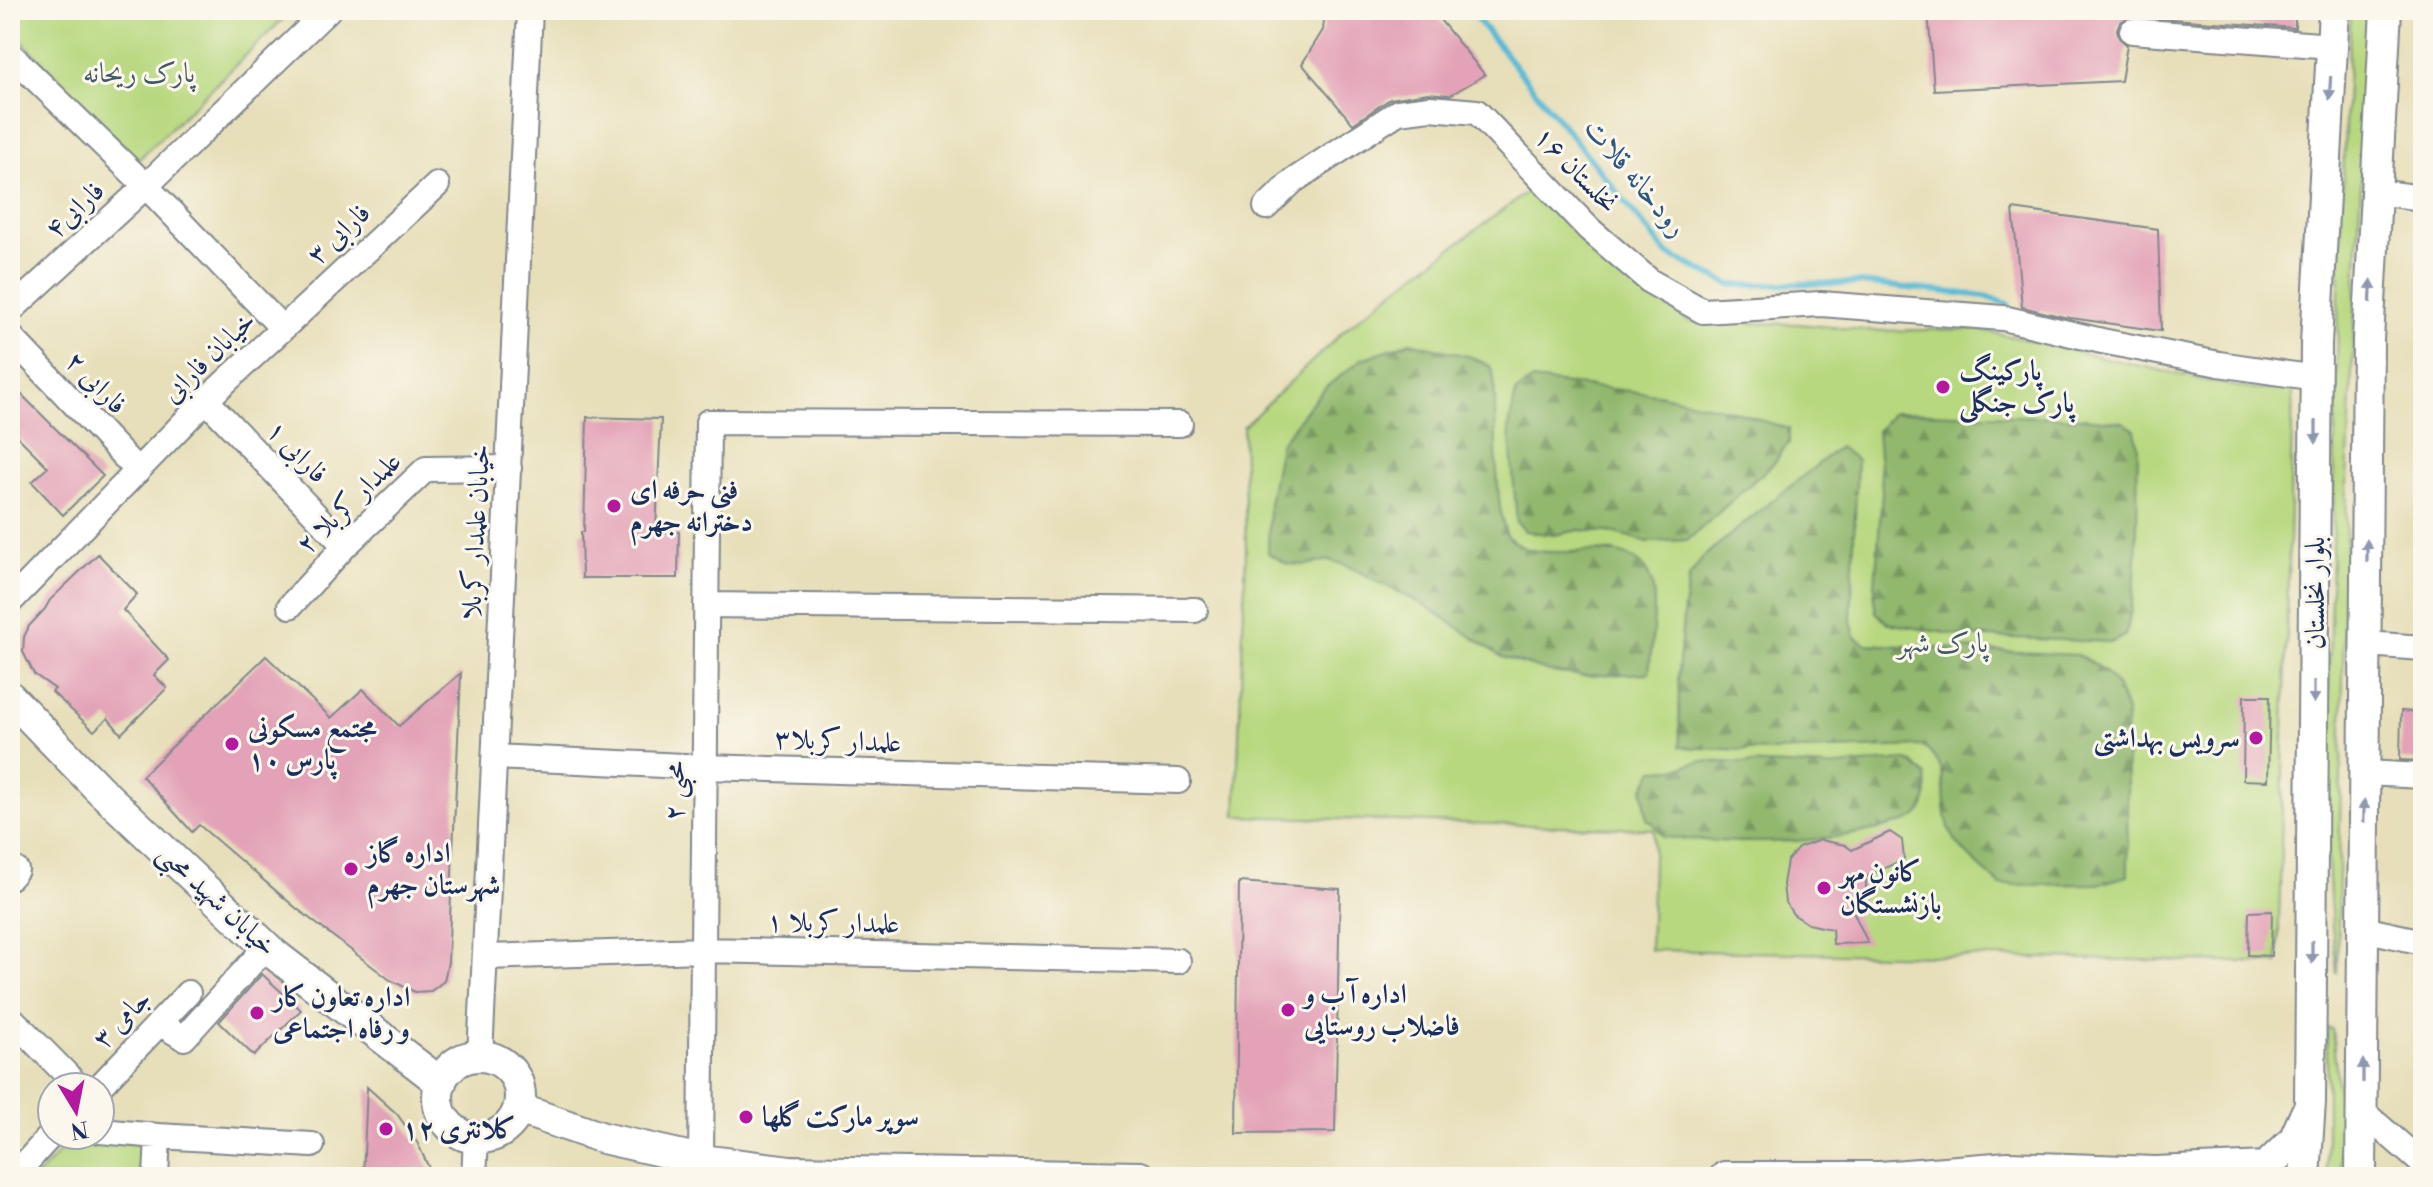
<svg xmlns="http://www.w3.org/2000/svg" width="2433" height="1187" font-family="'Libre Bodoni',Amiri,serif">
  <style>
    .green { fill: #b8d87f; stroke: #6a846e; stroke-width: 2 }
    .forest { fill: url(#forest-firs); stroke: #567466; stroke-width: 2 }
    .lines { fill: none; stroke-linecap: round; stroke-linejoin: round }
    .stream { stroke: #57b9d5; stroke-width: 6 }
    .building { fill: #e3a2b7 }
    .minor-casing { stroke: #81878c; stroke-width: 28 }
    .major-casing { stroke: #81878c; stroke-width: 34 }
    .minor { stroke: #fff; stroke-width: 24 }
    .major { stroke: #fff; stroke-width: 30 }
    .oneway { fill: #8d97ae }
    .poi-dot { fill: #b5179e; stroke: #fbf7ec; stroke-width: 3 }
    .labels { text-anchor: middle; dominant-baseline: central; stroke-width: 6; stroke-linejoin: round; paint-order: stroke }
    .park-label { font-size: 28px; fill: #425966; stroke: #fbf7ec }
    .street-label { font-size: 28px; fill: #1b2f5e; stroke: #fbf7ec }
    .poi-label { font-size: 28px; font-weight: bold; fill: #1b2f5e; stroke: #fbf7ec; text-anchor: start }
    .water-label { font-size: 30px; font-style: italic; fill: #2d5882; stroke: #fbf7ec }
  </style>
  <defs>
    <pattern id="forest-firs" width="22" height="20" patternUnits="userSpaceOnUse" patternTransform="scale(2)"><rect width="22" height="20" fill="#92b86e"/><path d="M5 1l3.5 6h-7zM16 11l3.5 6h-7z" fill="#76965e"/></pattern>
  </defs>
  <rect width="100%" height="100%" fill="#fbf7ec"/>
  <filter id="ink" filterUnits="userSpaceOnUse"><feTurbulence type="fractalNoise" baseFrequency=".0125" numOctaves="2"/><feDisplacementMap in="SourceGraphic" scale="16" xChannelSelector="R" yChannelSelector="G"/><feConvolveMatrix kernelMatrix="1 2 1 2 8 2 1 2 1" color-interpolation-filters="sRGB"/></filter>
  <filter id="wash" filterUnits="userSpaceOnUse"><feTurbulence type="fractalNoise" baseFrequency=".006" numOctaves="4" result="noise"/><feDisplacementMap in="SourceGraphic" scale="32" xChannelSelector="R" yChannelSelector="G"/><feGaussianBlur stdDeviation="1.8" result="paint"/><feColorMatrix in="noise" values="0 0 0 0 0 0 0 0 0 0 0 0 0 0 0 0 0 1.4 0 .05"/><feComposite in="paint" operator="in"/></filter>
  <g filter="url(#wash)">
    <rect width="100%" height="100%" fill="#e7dfba"/>
    <path class="green" d="M10,10H284L288,14L138,160L10,29Z
      M2351,10H2369L2347,481L2337,974C2320,835 2329,695 2332,556C2337,374 2340,192 2351,10Z
      M1533,188L1587,242L1633,283L1689,322L1798,324L1874,331L1978,329L2216,383L2256,390L2293,388L2278,963L1650,950L1654,829L1236,816L1246,550L1243,427L1347,328L1394,290Z
      M2327,1028L2332,1029L2341,1118V1177H2327Z
      M69,1142L141,1143L139,1177H36Z"/>
    <path class="forest" d="M1410,342L1471,357L1490,366L1494,377C1496,407 1494,518 1508,536C1538,575 1632,523 1651,581C1658,601 1651,650 1649,673L1583,676L1550,672L1502,657L1426,606L1348,566L1329,560L1305,565L1287,564L1268,553L1269,504L1280,444L1309,406L1326,387L1362,359Z
      M1532,380L1657,394L1730,410L1789,429V443L1782,450L1776,461L1688,540L1647,542L1616,533L1580,530L1554,535L1525,531L1517,522L1509,427L1516,392Z
      M1893,412L2083,418L2123,422L2135,430L2138,447C2136,505 2141,581 2125,636L2112,642L1963,636L1887,623L1876,612L1874,599L1882,492L1877,431Z
      M1839,447L1857,460L1851,621L1855,637L1866,644L2077,655C2104,667 2121,683 2126,713L2128,876L2098,884L2000,885C1982,867 1955,850 1948,824C1939,794 1954,765 1921,746L1771,751L1680,747L1678,672L1684,608L1689,578L1704,556Z
      M1903,760L1913,763L1926,776C1927,789 1929,807 1917,816C1908,823 1894,825 1882,828C1811,846 1735,844 1663,837L1654,824L1647,819L1643,790L1654,770L1674,769L1701,761L1828,767Z"/>
    <g class="lines">
      <path class="stream" d="M1470,10L1667,254L1731,285L1860,283L1985,296L2008,304
        M2391,1161L2407,1177"/>
    </g>
    <g id="blocks">
      <path class="building" d="M1325,10H1432L1485,75L1450,95L1428,93L1390,99L1353,124L1302,64L1323,30Z
        M1928,10H2295V28L2132,16L2120,22L2117,29L2119,38L2127,45L2121,81L1934,90Z
        M2013,209L2158,229L2161,331L2064,317L2022,307Z
        M10,383L103,476L63,515L32,482L48,467L10,429Z
        M587,417L661,419L656,532H679L678,578H582L581,532H584Z
        M98,554L137,594L123,610L169,660L154,675L167,688L121,734L108,718L94,731L52,692L55,689L34,674L23,652L24,637L29,626L45,609L50,600Z
        M266,656L331,718L363,689L399,726L461,673L448,962L444,981L431,991L415,992L390,980L296,908L199,825L192,832L142,776Z
        M2244,696H2270L2268,781L2243,780Z
        M2401,711L2423,713V761L2400,760Z
        M1890,832L1902,840L1904,859L1866,877V891L1853,911L1868,943L1833,944L1832,929L1808,924L1793,914L1785,902L1783,884L1787,861L1798,848L1820,840L1845,845L1852,850Z
        M1239,882L1340,889L1335,1132L1236,1133Z
        M2272,911L2271,956L2248,955L2249,912Z
        M262,974L301,1010L254,1056L219,1022Z
        M367,1087L397,1114L418,1144L433,1177H363Z"/>
    </g>
  </g>
  <g filter="url(#ink)">
    <use href="#blocks" fill-opacity="0" stroke="#81878c" stroke-width="2"/>
    <g class="lines">
      <defs>
        <path id="minor" d="M2132,31L2332,46
          M10,54L146,186L282,328
          M2376,192L2423,198
          M1266,207L1293,181L1398,112L1430,108L1477,112L1589,229L1651,282L1703,311L1821,304L2003,318L2102,341L2219,364L2316,378
          M10,311L146,186L328,10
          M10,336L138,471
          M206,400L345,546
          M10,602L206,400L437,185
          M706,605L1195,610
          M290,606L345,546L426,469L509,468
          M2366,644L2423,648
          M496,757L705,767L1178,781
          M2365,773L2423,776
          M10,877L16,870
          M2363,929L2423,942
          M486,957L703,950L1178,961
          M10,1017L79,1087
          M159,1023L184,1038L266,947
          M480,1056L530,10
          M99,1087L188,993
          M2363,1112L2423,1164
          M100,1131L158,1136
          M701,1160L708,422L1180,424
          M13,1177L52,1134
          M156,1177L158,1136L312,1145
          M474,1177L476,1138"/>
        <path id="major" d="M10,697L99,789L274,954L441,1083
          M438 1097a41 41 0 1 1 82 0a41 41 0 1 1-82 0Z
          M519,1109L603,1138L701,1160L790,1171L1140,1177
          M1725,1177H1880L2009,1167L2156,1172L2266,1167L2294,1140L2306,1113
          M2305,1177L2310,1102L2316,343L2334,10
          M2361,1177L2368,340L2386,10"/>
      </defs>
      <use href="#minor" class="minor-casing"/>
      <use href="#major" class="major-casing"/>
      <use href="#minor" class="minor"/>
      <use href="#major" class="major"/>
    </g>
    <defs><path id="oneway-solid" d="M-6-.8H1V-3.2L6.5 0L1 3.2V.8H-6Z" transform="scale(2)"/></defs>
    <g class="oneway">
      <use href="#oneway-solid" transform="translate(2330 88) rotate(93)"/>
      <use href="#oneway-solid" transform="translate(2371 291) rotate(-87)"/>
      <use href="#oneway-solid" transform="translate(2316 432) rotate(90)"/>
      <use href="#oneway-solid" transform="translate(2367 551) rotate(-90)"/>
      <use href="#oneway-solid" transform="translate(2314 692) rotate(90)"/>
      <use href="#oneway-solid" transform="translate(2364 811) rotate(-89)"/>
      <use href="#oneway-solid" transform="translate(2312 952) rotate(90)"/>
      <use href="#oneway-solid" transform="translate(2363 1071) rotate(-90)"/>
    </g>
  </g>
  <g class="poi-dot">
    <circle cx="1943" cy="387" r="8"/>
    <circle cx="614" cy="506" r="8"/>
    <circle cx="2256" cy="738" r="8"/>
    <circle cx="232" cy="744" r="8"/>
    <circle cx="351" cy="869" r="8"/>
    <circle cx="1824" cy="888" r="8"/>
    <circle cx="1288" cy="1010" r="8"/>
    <circle cx="257" cy="1013" r="8"/>
    <circle cx="746" cy="1117" r="8"/>
    <circle cx="386" cy="1129" r="8"/>
  </g>
  <g class="labels">
    <g class="park-label">
      <text x="139" y="73">پارک ریحانه</text>
      <text x="1943" y="643">پارک شهر</text>
    </g>
    <g class="street-label">
      <text transform="translate(1576 170) rotate(46)">نخلستان ۱۶</text>
      <text transform="translate(75 210) rotate(-43)">فارابی۴</text>
      <text transform="translate(339 234) rotate(-43)">فارابی ۳</text>
      <text transform="translate(209 357) rotate(-44)">خیابان فارابی</text>
      <text transform="translate(96 383) rotate(46)">فارابی ۲</text>
      <text transform="translate(297 452) rotate(46)">فارابی ۱</text>
      <text transform="translate(349 503) rotate(-44)">علمدار کربلا ۲</text>
      <text transform="translate(476 532) rotate(-87)">خیابان علمدار کربلا</text>
      <text transform="translate(2315 593) rotate(-90)">بلوار نخلستان</text>
      <text transform="translate(838 741) rotate(2)">علمدار کربلا۳</text>
      <text transform="translate(675 791) rotate(-89)">محبی ۲</text>
      <text transform="translate(217 900) rotate(43)">خیابان شهید محبی</text>
      <text transform="translate(833 923) rotate(1)">علمدار کربلا ۱</text>
      <text transform="translate(122 1019) rotate(-46)">جامی ۳</text>
    </g>
    <g class="poi-label">
      <text x="1959" y="371">پارکینگ<tspan x="1959" dy="32">پارک جنگلی</tspan></text>
      <text x="630" y="490">فنی حرفه ای<tspan x="630" dy="32">دخترانه جهرم</tspan></text>
      <text x="248" y="728">مجتمع مسکونی<tspan x="248" dy="32">پارس ۱۰</tspan></text>
      <text x="2240" y="738" text-anchor="end">سرویس بهداشتی</text>
      <text x="367" y="853">اداره گاز<tspan x="367" dy="32">شهرستان جهرم</tspan></text>
      <text x="1840" y="872">کانون مهر<tspan x="1840" dy="32">بازنشستگان</tspan></text>
      <text x="1304" y="994">اداره آ ب و<tspan x="1304" dy="32">فاضلاب روستایی</tspan></text>
      <text x="273" y="997">اداره تعاون کار<tspan x="273" dy="32">و رفاه اجتماعی</tspan></text>
      <text x="762" y="1117">سوپر مارکت گلها</text>
      <text x="402" y="1129">کلانتری ۱۲</text>
    </g>
    <g class="water-label">
      <text transform="translate(1636 178) rotate(50)">رودخانه قلات</text>
    </g>
  </g>
  <rect width="2433" height="1187" fill="none" stroke="#fbf7ec" stroke-width="40"/>
  <g transform="translate(76 1111) rotate(170)"><circle r="38" fill="#fbf7ec" stroke="#a1a7b3" stroke-width="2"/>
  <path d="M0-6L14 30L0 20L-14 30Z" fill="#b5179e"/>
  <text y="-12" font-size="22" font-weight="bold" text-anchor="middle" fill="#1b2f5e">N</text>
  </g>
</svg>
